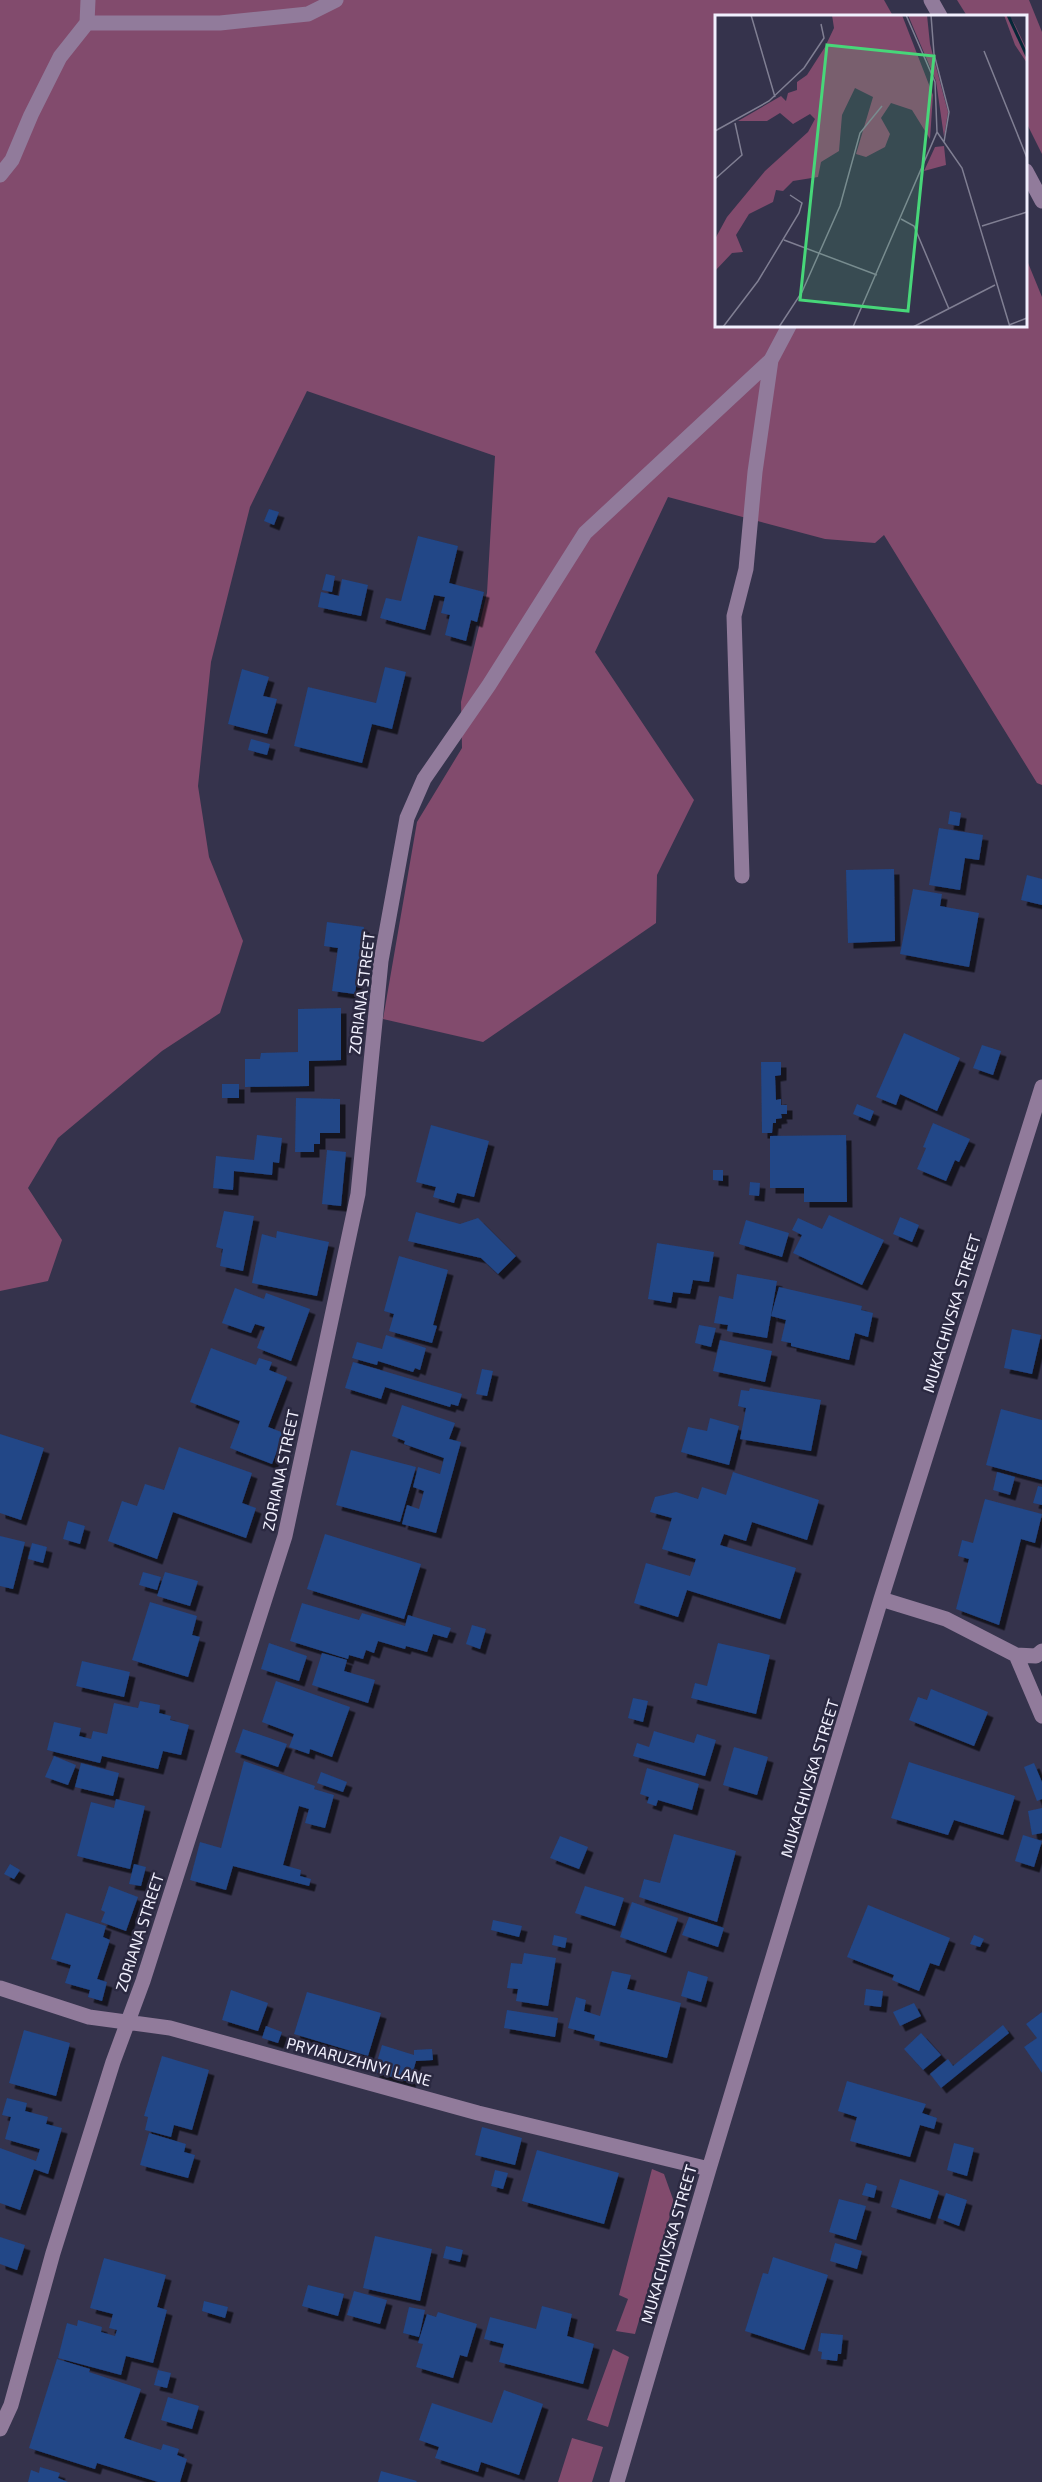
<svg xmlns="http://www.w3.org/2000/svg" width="1042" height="2482" font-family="'Exo 2',sans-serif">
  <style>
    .green { fill: #824b6d }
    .building { fill: #214687; filter: url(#shadow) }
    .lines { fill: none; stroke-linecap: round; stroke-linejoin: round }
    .minor { stroke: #917b9b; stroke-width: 15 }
    .labels { text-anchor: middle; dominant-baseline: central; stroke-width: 5; stroke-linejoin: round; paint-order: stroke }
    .street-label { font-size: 16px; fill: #f1f0fe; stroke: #2b2941 }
    .inset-river { fill: none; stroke: #062737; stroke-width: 3 }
    .inset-road { fill: none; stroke: #807f93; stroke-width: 1.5 }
    .view { fill: #47d779; fill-opacity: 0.15; stroke: #47d779; stroke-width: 3 }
    .inset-edge { fill: none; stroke: #f1f0fe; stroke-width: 3 }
  </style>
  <defs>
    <filter id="shadow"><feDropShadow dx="5.5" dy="5.5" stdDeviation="0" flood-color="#0009"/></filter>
  </defs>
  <rect width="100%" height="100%" fill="#35334c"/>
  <path class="green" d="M0,0H884L893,16H716V326H1026V258L1042,297V785L1037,783L884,535L875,543L825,539L668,497L595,652L694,800L657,875L656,923L483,1042L383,1019L417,822L462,748L461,702L487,593L495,456L307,391L250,507L211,662L198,786L209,857L243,941L220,1013L162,1051L58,1138L28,1188L62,1240L48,1281L0,1291Z
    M957,0H1029L1042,32V154L1026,122V16H967Z
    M652,2169L664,2174L674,2202L635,2334L616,2331L628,2299L619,2295Z
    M613,2349L629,2357L608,2427L587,2420Z
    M572,2438L603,2447L592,2482H558Z"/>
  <path class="building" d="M269,509L279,512L274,525L264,521Z
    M418,536L458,546L449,583L484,592L477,622L471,620L466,641L445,635L450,615L441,613L445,597L434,595L425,630L380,618L386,598L401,601Z
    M326,574L335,576L332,592L322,590Z
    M342,579L368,585L361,616L318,607L321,592L339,596Z
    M385,667L406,672L392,729L372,724L362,763L294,746L308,687L376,703Z
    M242,669L269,677L263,696L277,699L267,734L228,724Z
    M251,739L270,744L267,755L248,750Z
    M950,811L961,813L959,826L948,824Z
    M939,828L983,835L979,860L965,858L960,890L929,885Z
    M894,869L895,941L848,943L846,870Z
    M1027,875L1042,879V905L1021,900Z
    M913,889L942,894L940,906L979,913L969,967L900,954Z
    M327,922L364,927L355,994L332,991L338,948L324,946Z
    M341,1008V1060L309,1061V1086L245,1087V1059H260L261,1053L298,1052V1009Z
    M904,1033L960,1058L937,1111L900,1094L896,1105L876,1097Z
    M982,1045L1001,1051L993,1075L973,1068Z
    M761,1062H781V1075L775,1076L776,1100L781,1099V1105H787V1114H781L782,1118L776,1119V1123H773L772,1133H762Z
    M222,1084H239V1098H222Z
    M296,1098L340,1099V1133H320V1144H314V1152H295Z
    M857,1104L874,1111L870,1121L853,1114Z
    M933,1123L970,1139L959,1162L955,1160L946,1181L917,1169L926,1148L923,1147Z
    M431,1125L489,1141L474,1197L457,1193L454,1203L433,1197L436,1187L416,1182Z
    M257,1135L282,1138L279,1163L273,1162L272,1175L234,1171L233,1190L213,1188L216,1156L254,1160Z
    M846,1135L847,1202H804V1188H770V1136Z
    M327,1150L346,1152L341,1206L322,1204Z
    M713,1170H723V1181L713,1180Z
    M750,1182L760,1183L759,1196L749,1195Z
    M224,1211L254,1216L243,1271L220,1266L223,1249L216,1247Z
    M416,1212L460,1224L478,1218L516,1256L498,1274L481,1258L408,1241Z
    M829,1215L884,1240L862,1285L793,1253L802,1235L792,1230L798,1218L822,1229Z
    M900,1217L919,1225L912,1242L893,1234Z
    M746,1220L789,1233L782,1257L739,1244Z
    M277,1231L329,1242L317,1296L252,1283L262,1234L276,1238Z
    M657,1243L714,1252L709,1282L693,1280L690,1294L673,1292L671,1303L648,1299Z
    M399,1256L448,1270L433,1325L437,1326L432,1343L389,1331L394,1314L384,1311Z
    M737,1274L777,1281L767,1338L727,1331L728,1325L714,1323L719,1296L733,1299Z
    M779,1287L862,1306L861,1310L873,1313L868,1337L855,1333L849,1360L791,1346V1343L781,1341L786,1320L771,1316Z
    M235,1288L264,1299L266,1293L310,1309L291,1361L257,1348L265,1327L255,1324L251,1333L222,1323Z
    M699,1325L716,1328L711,1347L695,1343Z
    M1012,1329L1041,1335L1032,1374L1004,1368Z
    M386,1335L426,1348L420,1370L415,1368L413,1372L378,1361L377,1365L352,1358L357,1342L382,1349Z
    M720,1340L772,1351L765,1382L713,1371Z
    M211,1348L256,1365L259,1358L272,1362L269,1370L287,1377L268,1427L284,1433L272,1464L230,1448L240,1421L190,1402Z
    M353,1362L462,1394L458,1406L451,1404L450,1407L385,1387L381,1399L345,1388Z
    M482,1369L493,1371L487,1396L476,1394Z
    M750,1388L821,1400L811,1451L740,1439L746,1408L738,1406L741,1390L749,1391Z
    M402,1405L455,1423L449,1439L461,1442L436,1533L402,1524L407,1505L419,1509L424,1491L413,1487L418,1467L440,1474L444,1458L404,1444L405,1441L392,1436Z
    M1001,1409L1042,1420V1480L986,1465Z
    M710,1418L739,1426L729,1465L681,1452L688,1427L707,1431Z
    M0,1434L44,1448L21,1520L0,1513Z
    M179,1447L252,1473L242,1503L256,1508L246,1538L173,1512L157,1559L108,1541L122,1501L137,1506L145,1484L164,1490Z
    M351,1450L416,1467L400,1522L336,1505Z
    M733,1472L819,1500L807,1540L752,1522L746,1541L724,1534L720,1545L796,1568L780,1619L687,1590L678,1617L634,1603L646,1563L690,1576L696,1559L662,1549L672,1518L650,1512L655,1497L676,1492L698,1499L702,1487L726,1495Z
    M997,1472L1015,1477L1010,1495L993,1490Z
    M1038,1486L1042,1487V1505L1033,1503Z
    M985,1499L1042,1514L1035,1543L1021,1539L999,1625L956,1609L969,1559L958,1556L962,1540L973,1543Z
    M68,1521L85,1526L80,1544L63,1539Z
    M325,1534L421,1564L404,1619L307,1589Z
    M0,1536L25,1542L13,1589L0,1586Z
    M32,1543L47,1547L43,1563L28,1559Z
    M143,1572L161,1577L157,1590L139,1585Z
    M165,1572L198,1581L190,1606L157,1596Z
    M150,1602L197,1616L192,1635L200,1637L188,1677L132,1660Z
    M302,1603L359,1620L362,1613L405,1626L408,1615L451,1628L447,1638L433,1634L427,1652L406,1646L405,1649L378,1641L374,1653L366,1650L363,1659L349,1655L348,1659L290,1641Z
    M472,1625L486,1629L480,1649L466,1644Z
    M269,1643L307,1656L299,1681L261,1669Z
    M718,1643L770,1655L756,1714L691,1698L695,1683L707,1686Z
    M322,1653L347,1660L344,1671L375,1680L368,1703L312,1685Z
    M82,1661L130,1672L124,1697L76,1686Z
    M276,1681L350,1707L332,1757L310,1749L309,1754L289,1747L294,1734L262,1722Z
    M931,1689L988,1712L974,1746L909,1720L918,1697L927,1700Z
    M633,1698L648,1701L643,1722L628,1718Z
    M140,1701L160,1705L159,1713L171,1716L170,1720L189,1725L181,1755L163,1751L158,1769L102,1756L100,1763L47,1750L54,1722L81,1728L79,1736L91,1739L93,1731L107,1734L114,1703L138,1708Z
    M243,1729L287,1744L278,1767L235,1752Z
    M654,1731L694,1743L697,1734L716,1740L705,1776L633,1756L637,1743L649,1747Z
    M734,1747L768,1757L757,1795L723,1785Z
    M54,1756L76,1765L68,1785L45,1777Z
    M244,1761L315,1786L314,1789L334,1795L325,1828L305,1823L309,1809L299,1806L283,1865L301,1870L300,1876L311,1879L309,1886L233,1866L226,1890L190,1880L200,1842L221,1848Z
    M909,1762L1015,1796L1003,1835L954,1820L948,1835L891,1818Z
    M81,1763L119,1773L113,1796L75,1787Z
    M1034,1763L1042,1782V1799L1037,1801L1024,1767Z
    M647,1768L699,1784L692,1810L658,1800L656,1806L647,1803L649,1797L640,1794Z
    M321,1772L347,1782L343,1792L317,1783Z
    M116,1799L145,1806L130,1869L77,1856L91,1802L114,1808Z
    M1042,1808V1833L1032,1835L1028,1811Z
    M674,1834L736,1851L717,1922L639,1897L644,1879L660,1883Z
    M1023,1835L1042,1841L1034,1867L1015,1861Z
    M560,1836L588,1847L579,1869L550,1858Z
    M10,1864L20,1870L14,1879L4,1874Z
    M134,1864L146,1867L141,1886L129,1884Z
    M109,1886L138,1897L126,1931L101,1922L105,1912L101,1910Z
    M585,1886L624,1898L615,1926L575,1913Z
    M632,1902L678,1918L666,1953L620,1937Z
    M868,1905L950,1938L939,1966L930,1963L919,1991L892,1980L894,1975L847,1957Z
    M66,1913L106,1926L103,1937L110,1940L97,1979L107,1982L102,2001L88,1997L90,1990L65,1983L71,1965L51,1959Z
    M689,1917L724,1928L718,1947L682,1935Z
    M493,1920L522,1926L519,1937L491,1930Z
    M554,1935L567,1938L565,1948L552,1945Z
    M974,1935L984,1939L980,1947L970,1944Z
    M524,1953L556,1958L548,2006L516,2001L518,1989L507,1988L511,1963L522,1964Z
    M612,1971L631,1975L627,1989L681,2003L667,2058L594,2040L595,2035L568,2028L576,1997L586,2000L584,2011L600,2016Z
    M688,1971L708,1977L701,2002L681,1996Z
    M866,1989L883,1991L881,2007L864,2005Z
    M231,1990L268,2003L258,2031L222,2020Z
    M307,1992L381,2013L368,2056L294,2034Z
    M914,2003L921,2016L900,2026L893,2012Z
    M507,2010L558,2018L555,2037L504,2028Z
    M1042,2012V2073L1024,2047L1037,2038L1026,2024Z
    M1003,2025L1009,2033L941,2088L930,2074L948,2059L953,2066Z
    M266,2026L282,2032L278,2043L262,2038Z
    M24,2030L70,2043L56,2096L9,2083Z
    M921,2033L941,2055L923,2070L904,2049Z
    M382,2045L414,2055V2050L432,2049L433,2060L416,2061L410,2082L374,2072Z
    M162,2056L209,2070L192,2130L174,2125L171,2137L145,2130L148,2117L144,2116Z
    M847,2081L926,2104L922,2113L937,2118L934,2129L920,2125L910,2157L850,2141L857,2117L838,2111Z
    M7,2098L27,2103L25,2111L48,2117L46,2124L62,2128L48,2174L34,2169L20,2210L0,2203V2148L36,2161L40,2149L5,2139L11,2117L2,2115Z
    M482,2127L522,2138L515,2165L475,2155Z
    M149,2133L186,2144L184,2152L195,2155L188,2178L140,2165Z
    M954,2143L974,2148L967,2176L947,2170Z
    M537,2150L619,2173L604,2224L522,2201Z
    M495,2170L508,2173L503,2189L491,2186Z
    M900,2179L939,2191L930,2219L891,2207Z
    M866,2183L877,2186L874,2198L862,2195Z
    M946,2193L967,2200L959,2226L938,2218Z
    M839,2199L866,2206L856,2240L829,2232Z
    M375,2236L432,2249L420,2301L363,2288Z
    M0,2237L25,2245L17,2270L0,2264Z
    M835,2243L862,2251L857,2269L830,2261Z
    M446,2246L463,2250L460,2262L443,2258Z
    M773,2257L828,2275L804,2350L745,2331L763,2273L768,2274Z
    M104,2258L166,2275L157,2307L167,2310L153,2363L126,2356L121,2375L58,2358L67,2323L77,2326L78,2320L102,2327L101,2332L115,2336L117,2330L109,2328L113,2314L90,2308Z
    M308,2285L344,2294L338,2316L302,2306Z
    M354,2291L387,2300L380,2324L347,2315Z
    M204,2301L228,2307L225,2318L202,2311Z
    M542,2306L572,2314L567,2336L594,2344L583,2384L499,2362L504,2344L484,2339L490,2317L536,2329Z
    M409,2307L425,2310L419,2337L403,2333Z
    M438,2312L477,2324L467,2357L460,2355L453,2378L416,2367L423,2344L418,2343L427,2314L436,2317Z
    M821,2333L843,2335L841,2354H838L837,2361L821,2359L822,2352L818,2351Z
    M57,2359L90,2369L89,2372L141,2389L124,2438L161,2450L163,2444L179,2449L177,2455L187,2459L180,2482H158L97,2463L95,2469L29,2448Z
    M158,2370L171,2373L167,2388L154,2385Z
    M504,2390L543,2404L519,2475L481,2462L478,2472L435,2458L439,2447L419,2440L432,2403L492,2423Z
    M168,2397L199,2406L192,2429L161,2420Z
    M40,2467L60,2473L58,2478L68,2482H28L31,2470L39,2473Z
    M381,2471L417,2481L416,2482H378Z"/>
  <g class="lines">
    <path class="minor" d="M931,0L940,16
      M87,23L88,0
      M1026,171L1042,201
      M0,175L12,160L31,115L60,57L87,23H220L308,14L336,0
      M742,876L734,616L746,569L755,472L771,360
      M881,1599L946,1619L1016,1655L1042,1716
      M1016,1655L1036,1656L1042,1651
      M0,1988L89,2017L170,2028L478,2113L709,2169
      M0,2429L11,2405L53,2253L113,2062L143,1981L285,1536L358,1194L381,961L407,818L424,779L489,685L585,533L771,360L789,326
      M617,2482L709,2169L881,1599L1042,1087"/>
  </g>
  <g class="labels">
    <g class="street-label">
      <text transform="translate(361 993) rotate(-83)">ZORIANA STREET</text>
      <text transform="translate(951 1313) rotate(-73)">MUKACHIVSKA STREET</text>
      <text transform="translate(280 1470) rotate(-78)">ZORIANA STREET</text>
      <text transform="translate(809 1778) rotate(-73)">MUKACHIVSKA STREET</text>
      <text transform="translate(139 1932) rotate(-72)">ZORIANA STREET</text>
      <text transform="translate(359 2061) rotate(15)">PRYIARUZHNYI LANE</text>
      <text transform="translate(668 2244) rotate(-74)">MUKACHIVSKA STREET</text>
    </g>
  </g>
  <g transform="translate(715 15)">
    <rect width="312" height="312" fill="#35334c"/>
    <path d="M117,0H187L218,80L215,124L197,95L176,88L166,103L175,119L170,132L151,142L141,139L158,82L140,73L127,100L124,136L106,147L103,162L78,166L68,176L61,175L58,187L34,199L21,220L28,237L17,238L0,256V224L12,202L50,156L93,117L100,104L95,99L78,109L65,98L52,106H23L66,81L71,86L73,78L82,75V67L92,60L110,32L119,13ZM193,0H212L215,29L233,97L229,122L221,66ZM289,0H294L300,10L312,35V48L300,30ZM229,131L231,150L209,156L220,132Z" fill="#824b6d"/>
    <path class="inset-river" d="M293,0L312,41"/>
    <path class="inset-road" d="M36,0L60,82M216,0L219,39L234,97L229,127M269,36L312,143M0,116L54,86L89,53L109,23L106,9M222,117L247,153L295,312M0,164L27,140L20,108M186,204L199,211L234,294M267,211L312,197M69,225L162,260M294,310L312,303M8,312L43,266L84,198L87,188L75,180M64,312L87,277L125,191L145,118L167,91M138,312L222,117L220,67L191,0M198,312L280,270"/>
    <path class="view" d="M112,30L219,41L193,296L85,285Z"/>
    <rect width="312" height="312" class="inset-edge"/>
  </g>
</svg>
